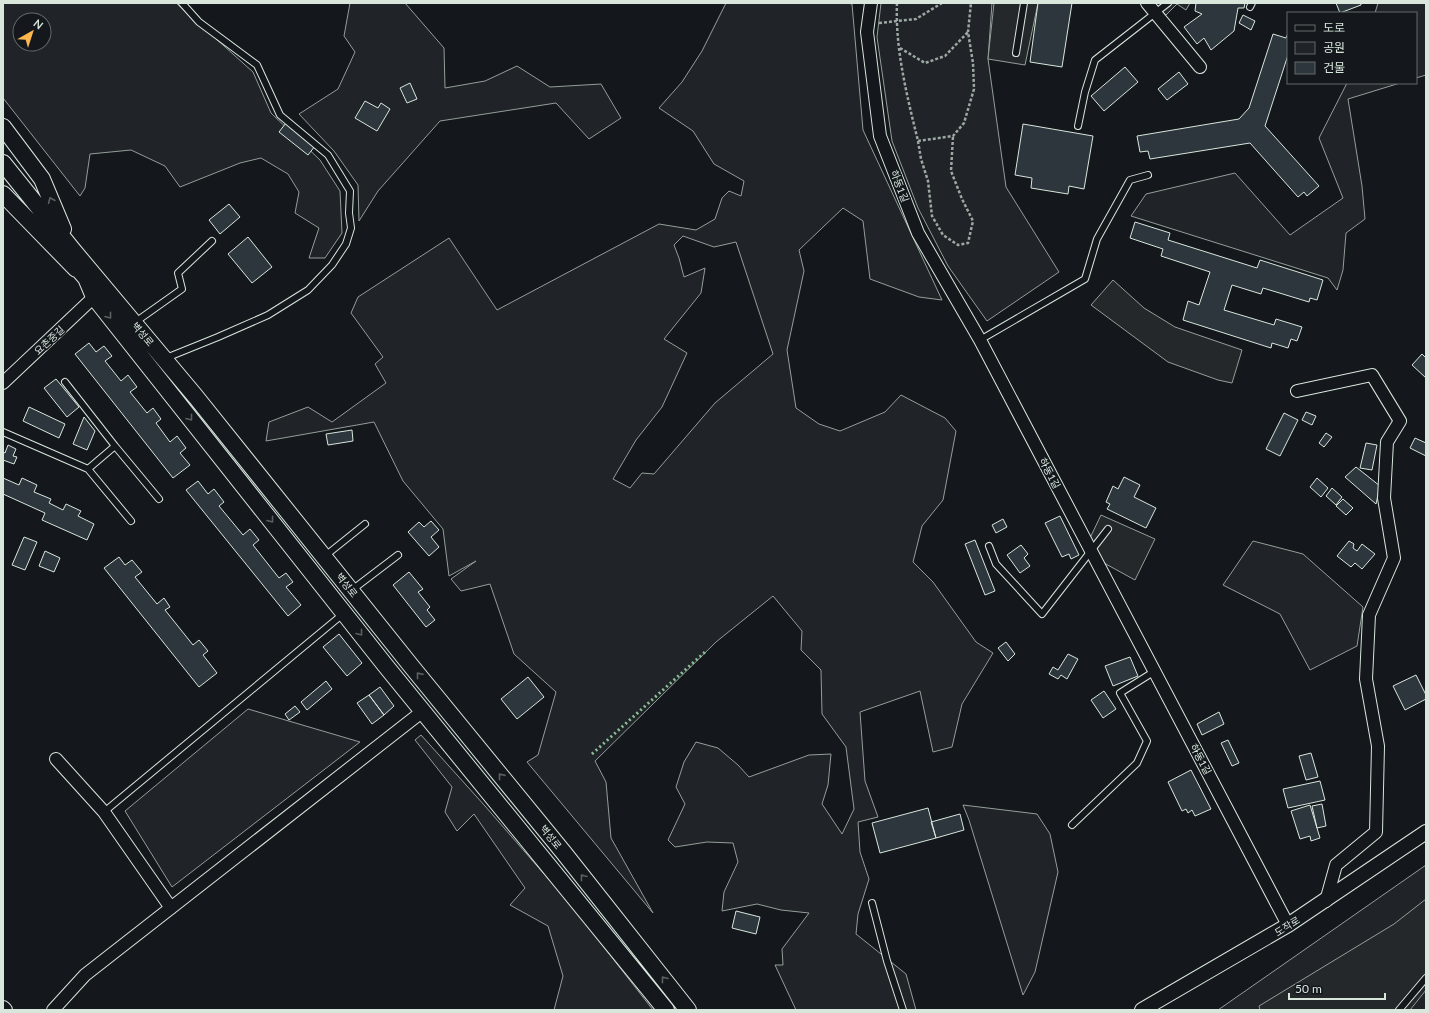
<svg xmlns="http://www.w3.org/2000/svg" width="1429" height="1013" font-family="Lato,'Noto Sans KR',sans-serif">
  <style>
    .green { fill: #202428; stroke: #939e99; fill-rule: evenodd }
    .parking { fill: #24282b; stroke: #939e99 }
    .building { fill: #2c363c; stroke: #d8e6dc }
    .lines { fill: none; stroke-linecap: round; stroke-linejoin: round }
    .service-casing { stroke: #d8e6dc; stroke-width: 8 }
    .minor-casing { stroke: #d8e6dc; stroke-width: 14 }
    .tertiary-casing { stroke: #d8e6dc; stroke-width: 16 }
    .secondary-casing { stroke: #d8e6dc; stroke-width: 18 }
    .path { stroke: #9da8a2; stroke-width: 2.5; stroke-dasharray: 3 2; stroke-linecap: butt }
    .service { stroke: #14181c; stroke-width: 6 }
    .minor { stroke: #14181c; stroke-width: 12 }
    .tertiary { stroke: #14181c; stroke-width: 14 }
    .secondary { stroke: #14181c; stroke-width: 16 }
    .hedge { stroke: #8ac095; stroke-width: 3; stroke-dasharray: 2 3; stroke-linecap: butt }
    .oneway { stroke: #59605f }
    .labels { text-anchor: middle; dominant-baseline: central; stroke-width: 3; stroke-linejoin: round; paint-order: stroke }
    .street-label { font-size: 10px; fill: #d8e6dc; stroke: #14181c }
  </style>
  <rect width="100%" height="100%" fill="#14181c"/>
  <path class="green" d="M3,3H176L253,72L271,113L320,160L340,191L342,233L325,258H309L319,228L295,213L299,192L288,174L261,158L240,163L180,187L165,166L131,150L90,154L85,188L80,196L3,98ZM20,20H44V44H20Z
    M350,3H405L444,48L445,88L485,81L517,66L550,87L601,84L621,118L589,139L556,103L440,121L378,191L359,221L358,185L334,151L299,114L338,89L355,52L344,36Z
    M726,3H847L852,4L863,130L942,300L919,297L870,279L863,221L843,208L799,250L804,271L787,350L796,408L819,424L840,431L885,412L901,395L945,418L956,431L943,500L922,526L913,562L933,582L976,642L993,653L962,704L952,747L933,752L920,691L860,712L865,781L878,817L858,822L860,852L869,879L858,914L856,934L906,974L916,1010H796L775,965H783L782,949L809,913L781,910L757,904L722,911L724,892L738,862L733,843L707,842L675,847L668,840L685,804L676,787L684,762L696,742L718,748L738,765L749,777L809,755L831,754L828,785L822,804L842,834L854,809L846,747L822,714L821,670L801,650L802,631L773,596L716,642L595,761L606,782L611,838L653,913L527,762L538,755L556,692L514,654L490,584L461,591L451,579L476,561L449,576L443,529L403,481L374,422L266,441L269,422L308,407L332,422L386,383L375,364L383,357L351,313L358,297L449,238L497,310L659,224L696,230L715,219L722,198L729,191L741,196L744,181L714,164L693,131L659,108L682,82L702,51ZM683,236L714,247L736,242L773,354L715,403L654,474L642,473L630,488L613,479L636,440L662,407L687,353L664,339L701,293L705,268L684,277L679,258L674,245Z
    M881,3H992L988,59L1006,187L1059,272L987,321L948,266L918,208L892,141L877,37Z
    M1378,3H1426V75L1416,78V13H1375Z
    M1347,83H1400L1348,99L1362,186L1365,219L1346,233L1343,270L1337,290L1328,278L1131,216L1146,194L1235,173L1290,235L1343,198L1319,138Z
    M1253,541L1303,554L1363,607L1357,646L1310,670L1280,614L1223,585Z
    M248,709L360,742L172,887L125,811Z
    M421,735L485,806L571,905L653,1010H554L563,976L548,926L510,905L525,888L474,814L457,831L445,812L452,787L415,740Z
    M963,805L1037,814L1050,834L1058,872L1035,972L1023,995L969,820Z
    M1426,865V1010H1218Z"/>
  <path class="parking" d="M994,3H1038L1025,65L988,59Z
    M1153,3H1190L1186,10L1177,4L1166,15Z
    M1113,280L1144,308L1175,327L1242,350L1232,383L1218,380L1168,362L1091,305Z
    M1101,515L1155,539L1135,580L1104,563L1090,538Z
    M1426,899V990L1410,1010H1260L1259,1006L1394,924Z"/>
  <path class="building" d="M1038,3H1072L1062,67L1030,62Z
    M1196,3H1245L1244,8H1238L1234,31L1211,50L1204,38L1197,44L1184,27L1202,14L1195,11Z
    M1336,3H1361V5L1340,13Z
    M1243,15L1255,21L1251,30L1239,23Z
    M1288,33V55L1265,126L1319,186L1307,196L1304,192L1298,197L1250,143L1150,159L1148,151L1140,152L1137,136L1239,119L1249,108L1273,34L1286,38Z
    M1125,67L1138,82L1104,111L1091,96Z
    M1179,72L1188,84L1167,100L1158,89Z
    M410,83L417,99L407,103L400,88Z
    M365,101L378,108L381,103L390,109L377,131L355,118Z
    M286,123L315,146L308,155L279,132Z
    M1023,124L1093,136L1084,189L1069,186L1068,194L1031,188L1032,178L1015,175Z
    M229,204L240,217L220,234L209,220Z
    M1135,222L1170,233L1168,240L1257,268L1260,260L1323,280L1317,300L1310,298L1309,302L1263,288L1261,294L1232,285L1224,310L1274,325L1276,319L1302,327L1297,341L1291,339L1288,348L1272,343L1271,348L1183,320L1188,301L1199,305L1210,272L1161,256L1163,249L1130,238Z
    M248,237L272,267L252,283L228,254Z
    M89,343L96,352L104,346L112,356L105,361L121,381L128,375L137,387L130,392L147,413L153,408L161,419L156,423L170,442L177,436L186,448L180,453L190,465L173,478L75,354Z
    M1422,354L1426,358V378L1412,365Z
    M56,379L79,407L67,417L44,388Z
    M29,407L65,424L59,438L23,421Z
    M1306,412L1316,416L1312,425L1302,420Z
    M1284,413L1298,420L1280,456L1266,449Z
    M84,417L95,431L87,450L73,444Z
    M352,430L353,441L328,445L326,434Z
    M1326,433L1332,437L1324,447L1319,443Z
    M1415,438L1426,443V456L1410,448Z
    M1366,443L1377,445L1372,470L1360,468Z
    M8,445L16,449L13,456L17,457L14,464L3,460V452L5,453Z
    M1356,467L1380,486L1376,504L1345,477Z
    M1124,477L1140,485L1134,497L1156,508L1146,528L1107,509L1110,504L1106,502L1113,486L1118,489Z
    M3,478L19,485L22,478L37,485L34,492L51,499L49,503L63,510L66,504L81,511L78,516L94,524L87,540L42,520L45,513L3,494Z
    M1317,478L1328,488L1321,497L1310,487Z
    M198,481L208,494L214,489L224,502L219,506L243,535L250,529L259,540L253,545L279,578L286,573L293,582L286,587L301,605L288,616L186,490Z
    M1332,488L1342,497L1336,505L1326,496Z
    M1343,499L1353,508L1346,515L1336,506Z
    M1060,516L1079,555L1071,559L1069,554L1062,557L1045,523Z
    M1003,519L1007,527L996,533L992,525Z
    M431,521L439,530L431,537L439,547L429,556L408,532L419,522L424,527Z
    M24,537L37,542L25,570L12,565Z
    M975,540L995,591L985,595L965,544Z
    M1349,541L1354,544L1353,548L1357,551L1362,544L1375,554L1362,569L1355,563L1351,567L1337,556Z
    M1021,545L1028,554L1024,558L1030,566L1020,573L1007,555Z
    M45,551L60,558L54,572L39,566Z
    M119,557L125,565L132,560L142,572L135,577L157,604L164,598L170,607L165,610L193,645L199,640L208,651L203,655L217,673L199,687L104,568Z
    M409,572L423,589L418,592L430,607L427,610L435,620L426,627L393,585Z
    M339,634L362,663L347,676L323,647Z
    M1006,642L1015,654L1008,661L998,648Z
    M1068,654L1078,659L1067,679L1061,675L1058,679L1049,674L1053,667L1058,670Z
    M1130,657L1138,676L1113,686L1105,666Z
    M1416,675L1426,695V699L1405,710L1393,686Z
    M528,677L544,697L517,719L501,699Z
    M326,681L332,689L307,710L301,702Z
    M380,687L394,706L384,715L369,695Z
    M1104,691L1116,709L1103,718L1091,700Z
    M369,695L384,715L372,724L357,703Z
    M295,706L300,712L289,720L285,714Z
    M1219,712L1224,724L1202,735L1197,724Z
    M1228,740L1239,763L1232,766L1221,743Z
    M1311,753L1318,777L1306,780L1299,756Z
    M1191,770L1211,809L1195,816L1192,810L1188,813L1186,809L1182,811L1168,782Z
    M1320,781L1325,800L1288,808L1283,789Z
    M1322,804L1326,826L1317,828L1312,806Z
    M1310,805L1320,838L1311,841L1310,836L1300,839L1291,811Z
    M928,808L936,838L880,853L872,823Z
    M960,814L964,830L936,838L931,822Z
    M736,911L760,917L756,934L732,928Z"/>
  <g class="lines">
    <defs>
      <path id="service" d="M1250,7L1252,3
        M1016,53L1024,3
        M1078,126L1085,92L1095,60L1168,3
        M134,323L182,289L178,273L212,241
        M980,340L1085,279L1097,239L1130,180L1148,175
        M166,358L218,337L268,315L308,290L332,265L346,244L351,228L349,213L350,191L328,155L280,115L257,65L199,22L182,3
        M65,382L115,446L88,469
        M3,432L88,469L131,521
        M115,446L159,499
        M989,546L996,564L1042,614L1108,529
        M325,556L365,524
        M352,590L398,555
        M104,812L343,614
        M1072,825L1137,763L1147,741L1120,693L1155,671
        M872,903L887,961L903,1010
        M1399,1010L1426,978"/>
      <path id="minor" d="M871,3L867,32L880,136L918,233L980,340L1288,925
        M1147,3L1200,67
        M3,383L94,297
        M1297,391L1372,375L1400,421L1387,442L1384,498L1394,558L1369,615L1366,679L1378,746L1376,832L1336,865L1326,901
        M56,759L104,812L171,908
        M53,1010L85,975L423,711"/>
      <path id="tertiary" d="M3,1008L5,1010
        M1142,1010L1288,925L1426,832"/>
      <path id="secondary" d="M3,127L42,179L63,229
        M3,163L72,249L196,397L412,667L564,853L688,1010
        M3,194L76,269
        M79,270L86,278L94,297L385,665L666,1010"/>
    </defs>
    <use href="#service" class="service-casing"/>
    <use href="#minor" class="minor-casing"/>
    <use href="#tertiary" class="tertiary-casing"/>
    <use href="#secondary" class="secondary-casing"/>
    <path class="path" d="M897,3C895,49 907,96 918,141L953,136L964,123L974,89L973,63L968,32L971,3
      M879,23L916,19L942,3
      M900,48L925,63L945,56L968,32
      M918,141L921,159L928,181L932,216L943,235L958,245L968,243L973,221L962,199L951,171L953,136"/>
    <use href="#service" class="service"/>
    <use href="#minor" class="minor"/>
    <use href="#tertiary" class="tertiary"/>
    <use href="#secondary" class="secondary"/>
    <path class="hedge" d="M592,754L705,652"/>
  </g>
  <defs><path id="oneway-chevron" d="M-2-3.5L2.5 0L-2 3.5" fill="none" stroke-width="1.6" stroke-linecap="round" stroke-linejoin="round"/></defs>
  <g class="oneway">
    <use href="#oneway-chevron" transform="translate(51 200) rotate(-113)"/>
    <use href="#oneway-chevron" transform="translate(109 316) rotate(52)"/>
    <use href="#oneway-chevron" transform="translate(190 418) rotate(52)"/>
    <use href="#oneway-chevron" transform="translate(271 520) rotate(52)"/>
    <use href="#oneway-chevron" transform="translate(360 633) rotate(52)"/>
    <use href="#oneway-chevron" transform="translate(419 675) rotate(-129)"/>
    <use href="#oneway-chevron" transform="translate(501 776) rotate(-129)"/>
    <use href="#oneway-chevron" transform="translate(583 877) rotate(-128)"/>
    <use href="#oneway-chevron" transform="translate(664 979) rotate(-128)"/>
  </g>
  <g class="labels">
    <g class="street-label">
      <text transform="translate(900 186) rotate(69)">하동1길</text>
      <text transform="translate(143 334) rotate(50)">벽성로</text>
      <text transform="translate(49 340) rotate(-43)">요촌중길</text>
      <text transform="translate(1050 473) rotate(62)">하동1길</text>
      <text transform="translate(347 585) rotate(52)">벽성로</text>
      <text transform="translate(1201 759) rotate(62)">하동1길</text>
      <text transform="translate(551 837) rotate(51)">벽성로</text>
      <text transform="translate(1287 926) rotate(-32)">도작로</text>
    </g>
  </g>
  <rect width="1429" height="1013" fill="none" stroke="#d8e6dc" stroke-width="8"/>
  <rect x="1287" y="12" width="130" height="72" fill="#14181c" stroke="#626a69"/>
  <rect x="1295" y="25" width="20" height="6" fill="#14181c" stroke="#626a69"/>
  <text x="1323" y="32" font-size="12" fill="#d8e6dc">도로</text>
  <rect x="1295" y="42" width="20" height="12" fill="#202428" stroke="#626a69"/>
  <text x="1323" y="52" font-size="12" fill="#d8e6dc">공원</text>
  <rect x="1295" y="62" width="20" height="12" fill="#2c363c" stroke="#626a69"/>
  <text x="1323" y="72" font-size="12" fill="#d8e6dc">건물</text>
  <g transform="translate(32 32) rotate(39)"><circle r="19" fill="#14181c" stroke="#626a69"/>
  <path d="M0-3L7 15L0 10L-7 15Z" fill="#ffb74d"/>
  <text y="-6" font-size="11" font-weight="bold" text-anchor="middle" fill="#d8e6dc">N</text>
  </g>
  <path d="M1289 993v6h96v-6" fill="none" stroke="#d8e6dc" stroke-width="2"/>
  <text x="1295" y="993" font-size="12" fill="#d8e6dc" stroke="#14181c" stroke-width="3" paint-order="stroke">50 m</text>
</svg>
